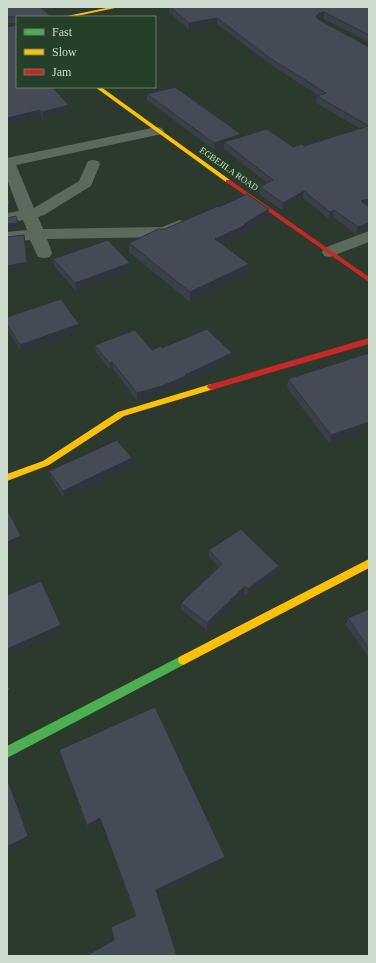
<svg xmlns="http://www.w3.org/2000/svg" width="376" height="963" font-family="Georgia,serif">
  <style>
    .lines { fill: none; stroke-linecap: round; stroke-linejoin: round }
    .street { fill: #5c6a5d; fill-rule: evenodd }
    .fast { fill: #4caf50; fill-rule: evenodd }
    .slow { fill: #ffc107; fill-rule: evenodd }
    .jam { fill: #c62828; fill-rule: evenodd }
    .wall { fill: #3b4048 }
    .shaded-wall { fill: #30343b }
    .building { fill: #454b54; stroke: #30343b }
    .labels { text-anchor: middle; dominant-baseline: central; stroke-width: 3.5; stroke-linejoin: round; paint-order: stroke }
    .far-street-label { font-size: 9px; fill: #cddbcd; stroke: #263f28 }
  </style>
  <rect width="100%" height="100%" fill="#2c392d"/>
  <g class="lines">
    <path class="street" d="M157,127L162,128L164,131L162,134L16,165L34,208L79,181L88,161L93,160L98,161L100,164L91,186L44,215L38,217L43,229L162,227L180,220L186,222L188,225L186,228L165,237L47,239L52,253L50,257L44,258L38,257L30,240L7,242V232L27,230L23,220L7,223V213L19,211L7,179V158Z
      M369,231V242L330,257L324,256L322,252L324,248Z"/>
    <path class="fast" d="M183,655L187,657L188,660L187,663L7,758V746Z"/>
    <path class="slow" d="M111,7H120L72,17H62Z
      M95,87H101L230,180V182H226Z
      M211,384L215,387L214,389L124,416L49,465L7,481V474L43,461L118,412Z
      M369,559V568L187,663L183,665L179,663L178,660L179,657Z"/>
    <path class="jam" d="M226,180H230L369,277V282L226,182Z
      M369,338V344L211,390L207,387L208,385Z"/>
  </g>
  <path class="wall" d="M7,7L52,17L17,23H7Z
    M169,7H369V42L324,19L319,20L369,47V205L367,206L369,207V230L356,234L333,217L329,219L303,198L282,210L259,194L260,187L267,183L224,149V146L214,150L147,100V94L241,137L293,147L304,146L361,129L316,103L317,96H319L270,64L217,24L189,30L169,12Z
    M17,87L69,105L70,112L43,119Z
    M219,207L268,219L245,232V234L223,245L249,264V273L190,302L129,252V243L165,229Z
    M53,259L130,271L76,291L54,266Z
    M7,317L80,332L22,352L7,329Z
    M95,345L152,350L232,361L186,381V384L162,393L137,401L113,369L110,370L96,352Z
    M369,353V431L368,430L330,444L287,388L288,379Z
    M132,466L64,498L51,478L49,471Z
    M209,550L279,566L278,573L247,596L244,593L207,630L181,610V603L219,567L209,557Z
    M369,609V658L346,625L348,618Z
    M59,750L224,862L158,895L114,940L135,917L102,824L88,831Z"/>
  <path class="shaded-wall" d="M324,12V19L319,20L316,17L319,13Z
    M217,18V24L189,30V23Z
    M69,105L70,112L43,119L42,112Z
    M40,110L41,117L7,125V118Z
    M241,134V140L224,142V146L214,150V143Z
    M304,191L303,198L282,210L283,203Z
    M369,199V205L360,208L361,201Z
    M10,204L11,211L7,212V205Z
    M269,209L268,219L245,232V234L215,249V239L244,224Z
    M334,210L333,217L329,219L330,212Z
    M18,223L20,229L7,231V224Z
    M369,223V230L356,234L358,227Z
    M24,235L28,269L7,273V266Z
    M130,263V271L76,291L75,283Z
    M249,264V273L190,302V292Z
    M79,324L80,332L22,352L20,345Z
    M232,353V361L186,381V384L162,393L137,401V393L185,375Z
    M112,362L113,369L110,370L109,363Z
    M369,422L368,430L330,444L331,435Z
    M132,458V466L64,498L63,491Z
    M21,536L23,543L7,550V542Z
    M279,566L278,573L247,596L248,589Z
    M245,586L244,593L207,630V623Z
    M61,625L63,631L7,656V649Z
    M10,689L12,695L7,698V691Z
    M7,776L31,841L7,853Z
    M100,818L102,824L88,831L87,825Z
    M225,857L224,862L157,895L156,890Z"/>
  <path class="building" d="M7,7H40L52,17H7Z
    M170,7H369V35L324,12L319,13L316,17L319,20L369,47V126L317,96L326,93L270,58L217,18L189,23Z
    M17,25V87H52L69,105L42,112L40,110L7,118V27Z
    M175,87L241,134L214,143L147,94Z
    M368,126L369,127V199L361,201L369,207V223L358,227L334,210L330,212L304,191L283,203L260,187L273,180L224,142L267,129L293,147L302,144L304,146Z
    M247,194L269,209L244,224L246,225L215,239L249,264L190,292L129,243L158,229H165L218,206L219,207Z
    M9,200L10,204L7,205V201Z
    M16,216L18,223L7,224V218Z
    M24,235L27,262L7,266V237Z
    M108,240L130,263L75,283L53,259Z
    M61,299L79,324L20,345L7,324V317Z
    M207,329L232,353L185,375L186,376L162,386L137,393L112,362L109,363L95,345L135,330L152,350L161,346L162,348Z
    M369,353V422L331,435L288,379Z
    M117,440L132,458L63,491L49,471Z
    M7,509L21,536L7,542Z
    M241,529L279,566L248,589L245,586L207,623L181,603L222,564L209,550Z
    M41,581L61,625L7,649V595Z
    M369,609V649L348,618Z
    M7,684L10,689L7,691Z
    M155,707L225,857L156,890L177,956H86L114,940L111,927L136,916L100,818L87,825L59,750Z
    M7,778L28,836L7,847Z"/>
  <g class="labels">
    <g class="far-street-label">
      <text transform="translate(229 169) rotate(35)">EGBEJILA ROAD</text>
    </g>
  </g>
  <rect width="376" height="963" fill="none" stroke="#cddbcd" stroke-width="16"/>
  <rect x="16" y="16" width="140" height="72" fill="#263f28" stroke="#697d6a"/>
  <rect x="24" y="29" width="20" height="6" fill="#4caf50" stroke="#697d6a"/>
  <text x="52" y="36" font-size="12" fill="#cddbcd">Fast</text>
  <rect x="24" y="49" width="20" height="6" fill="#ffc107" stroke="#697d6a"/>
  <text x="52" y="56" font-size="12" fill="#cddbcd">Slow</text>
  <rect x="24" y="69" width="20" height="6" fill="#c62828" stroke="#697d6a"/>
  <text x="52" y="76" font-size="12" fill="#cddbcd">Jam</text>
</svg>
